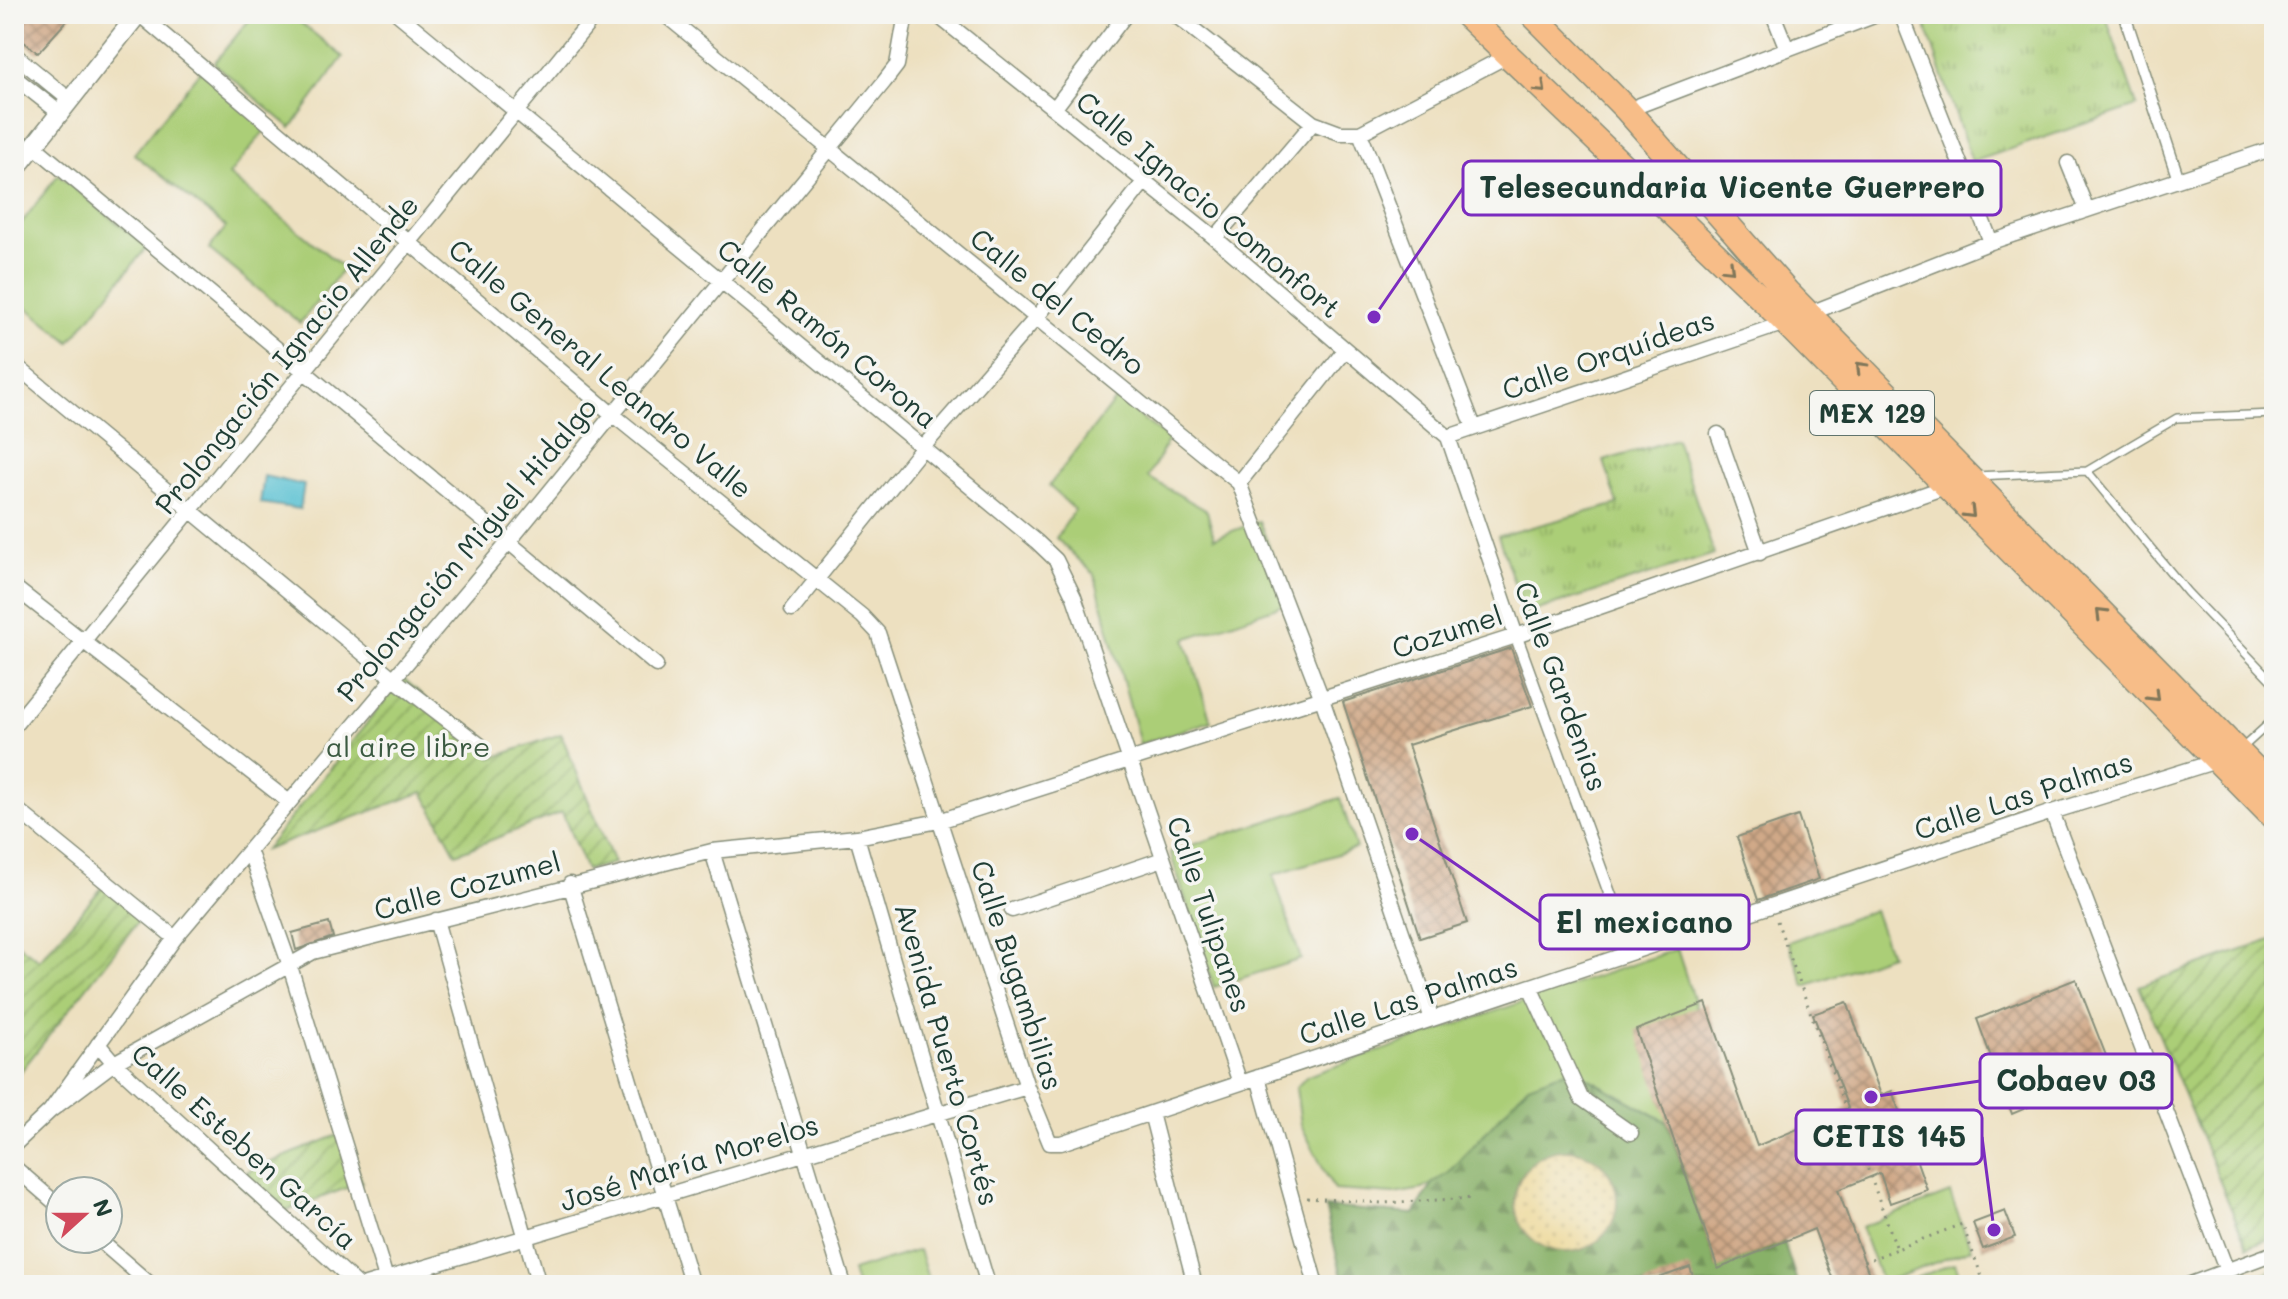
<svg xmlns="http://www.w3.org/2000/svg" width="2288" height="1299" font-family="Mali,sans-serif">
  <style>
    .grass { fill: #abce77; stroke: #658656; stroke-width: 2 }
    .forest { fill: url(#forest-firs); stroke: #54774e; stroke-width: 2 }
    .sand { fill: url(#sand-dots); stroke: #868c69; stroke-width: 2 }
    .park { fill: url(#park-tufts); stroke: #658656; stroke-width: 2 }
    .garden { fill: url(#garden-furrows); stroke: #658656; stroke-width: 2 }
    .water { fill: #55bfd1; stroke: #3a7e82; stroke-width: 2 }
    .building { fill: url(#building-cross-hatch) }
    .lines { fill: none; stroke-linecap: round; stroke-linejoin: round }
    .service-casing { stroke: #868e7a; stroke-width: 10 }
    .pedestrian-casing { stroke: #868e7a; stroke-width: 14 }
    .minor-casing { stroke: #868e7a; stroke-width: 17 }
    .tertiary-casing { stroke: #868e7a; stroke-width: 21 }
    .primary-casing { stroke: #868e7a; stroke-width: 27 }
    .path { stroke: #868e7a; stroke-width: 3; stroke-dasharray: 2 6; stroke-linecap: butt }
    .service { stroke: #fff; stroke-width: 7 }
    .pedestrian { stroke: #fff; stroke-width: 11 }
    .minor { stroke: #fff; stroke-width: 14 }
    .tertiary { stroke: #fff; stroke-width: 18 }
    .primary { stroke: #f7bd88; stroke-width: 24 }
    .oneway { stroke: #80775a }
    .labels { text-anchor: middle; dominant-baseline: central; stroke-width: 7; stroke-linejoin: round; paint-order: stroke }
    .shield { fill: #f6f6f2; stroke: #60746d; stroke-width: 2 }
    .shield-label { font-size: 26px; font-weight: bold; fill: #1f3d34 }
    .street-label { font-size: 28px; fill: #1f3d34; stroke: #f6f6f2 }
    .park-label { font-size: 28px; fill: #3b5a41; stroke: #f6f6f2 }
    .leader { fill: none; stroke: #7b2cbf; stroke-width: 3 }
    .callout-dot { fill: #7b2cbf; stroke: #f6f6f2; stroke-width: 3 }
    .callout { fill: #f6f6f2; stroke: #7b2cbf; stroke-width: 3 }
    .callout-label { font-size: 30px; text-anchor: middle; font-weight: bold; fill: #1f3d34 }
  </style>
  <defs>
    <pattern id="forest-firs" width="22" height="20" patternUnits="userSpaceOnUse" patternTransform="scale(2)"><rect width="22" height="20" fill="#88b168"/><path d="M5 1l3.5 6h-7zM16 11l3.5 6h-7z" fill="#6f9156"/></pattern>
    <pattern id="sand-dots" width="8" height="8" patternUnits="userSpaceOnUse" patternTransform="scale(2)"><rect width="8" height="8" fill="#eeda9e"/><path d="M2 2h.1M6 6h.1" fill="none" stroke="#ccbc89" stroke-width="1.8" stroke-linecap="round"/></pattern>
    <pattern id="park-tufts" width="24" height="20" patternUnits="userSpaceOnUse" patternTransform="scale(2)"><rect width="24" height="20" fill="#abce77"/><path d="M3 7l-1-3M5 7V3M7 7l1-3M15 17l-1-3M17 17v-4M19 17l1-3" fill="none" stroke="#8ba862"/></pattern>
    <pattern id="garden-furrows" width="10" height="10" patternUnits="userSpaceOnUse" patternTransform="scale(2)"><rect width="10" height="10" fill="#abce77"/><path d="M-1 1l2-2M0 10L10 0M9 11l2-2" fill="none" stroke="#8ba862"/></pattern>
    <pattern id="building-cross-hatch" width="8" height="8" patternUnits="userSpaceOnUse" patternTransform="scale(2)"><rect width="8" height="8" fill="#d0a988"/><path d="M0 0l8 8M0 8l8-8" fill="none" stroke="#a88b70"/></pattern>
  </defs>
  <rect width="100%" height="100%" fill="#f6f6f2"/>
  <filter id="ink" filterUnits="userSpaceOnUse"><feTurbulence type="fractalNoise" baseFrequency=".0125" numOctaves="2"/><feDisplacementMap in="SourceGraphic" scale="16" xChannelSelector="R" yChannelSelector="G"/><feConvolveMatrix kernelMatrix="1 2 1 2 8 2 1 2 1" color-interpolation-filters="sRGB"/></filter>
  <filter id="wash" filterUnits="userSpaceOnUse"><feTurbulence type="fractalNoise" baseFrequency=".006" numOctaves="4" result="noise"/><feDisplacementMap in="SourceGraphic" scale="32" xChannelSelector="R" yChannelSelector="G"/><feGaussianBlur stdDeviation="1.8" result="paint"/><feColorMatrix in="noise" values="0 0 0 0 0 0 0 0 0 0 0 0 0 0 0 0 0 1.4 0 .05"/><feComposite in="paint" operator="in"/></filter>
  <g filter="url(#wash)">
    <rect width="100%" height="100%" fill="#ede0c0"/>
    <path class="grass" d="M254,14H290L343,57L291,128L214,63Z
      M201,70L269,125L229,175L344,268L300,323L209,249L226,227L134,154Z
      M58,175L147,247L70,342L14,297V233Z
      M1116,399L1169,439L1148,477L1207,511L1214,538L1259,521L1291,602L1185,639L1211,721L1140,744L1094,574L1056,538L1075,510L1049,486Z
      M1340,798L1356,848L1273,875L1301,959L1214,987L1170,852Z
      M1874,910L1890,955L1805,986L1788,942Z
      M1677,949L1696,1007L1667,1122L1571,1069L1503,1113L1449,1173L1423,1189L1394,1194L1334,1190L1301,1125L1296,1088L1307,1076Z
      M1950,1193L1971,1249L1882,1283L1861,1227Z
      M919,1250L930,1285H856L852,1271Z
      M1955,1263L1963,1285H1897Z"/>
    <path class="forest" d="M1571,1069L1667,1122L1718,1268L1784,1242L1798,1285H1344L1325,1207L1414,1214L1434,1182L1449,1173L1528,1085Z"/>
    <path class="sand" d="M1515 1201a51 51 0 1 1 102 0a51 51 0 1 1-102 0Z"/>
    <path class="park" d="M2105,14L2137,106L1972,162L1922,15Z
      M1676,439L1714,554L1525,614L1498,536L1618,504L1604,461Z
      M2274,1269V1285H2235Z"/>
    <path class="garden" d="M403,678L492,758L561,734L614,863L586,870L562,812L456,854L423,792L265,850Z
      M107,882L144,914L14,1080V941L39,960Z
      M2274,939V1237L2247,1247L2139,986Z
      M345,1132L362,1182L284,1212L242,1174Z"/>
    <path class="water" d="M264,476L304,485L300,509L260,503Z"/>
    <g id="blocks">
      <path class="building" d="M14,14H73L38,53L14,34Z
        M1511,648L1532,706L1408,745L1467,923L1420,938L1343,702Z
        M1798,816L1819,879L1758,900L1737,837Z
        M329,923L333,937L296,950L292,933Z
        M2076,979L2112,1071L2012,1114L1977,1019Z
        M1847,1002L1881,1095L1892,1091L1927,1190L1890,1203L1880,1173L1838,1190L1873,1285H1835L1814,1229L1718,1269L1636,1030L1706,1003L1757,1146L1848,1108L1813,1014Z
        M2005,1211L2015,1237L1983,1249L1973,1223Z
        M1690,1267L1696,1285H1645L1644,1283Z"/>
    </g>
  </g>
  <g filter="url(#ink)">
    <use href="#blocks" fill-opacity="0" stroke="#868e7a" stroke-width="2"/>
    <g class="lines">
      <defs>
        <path id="service" d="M2087,471L2187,592L2274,683
          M1975,476L2087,471L2177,418L2274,414
          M2240,750L2274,719"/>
        <path id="pedestrian" d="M2124,14L2178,178
          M1516,636L1631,952"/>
        <path id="minor" d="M139,14L612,414L862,616L878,633L1027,1087L1050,1143H1061L2052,812L2220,760
          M398,14L1036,541L1056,560L1074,597L1240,1083
          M664,14L1239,483L1322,699L1432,1019
          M936,14L1215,238L1448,437
          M1174,14L1313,123L1340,133H1360L1507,56
          M1773,14L1787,49
          M1901,14L1991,242
          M14,54L71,101
          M14,77L61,114
          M1054,109L1126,14
          M1627,110L1879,14
          M1360,133L1474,427
          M34,146L656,665
          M2068,163L2087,210
          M1215,238L1313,123
          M14,364L394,679L480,745
          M1718,434L1760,553
          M1448,437L1785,323L1991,242L2274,148
          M1448,437L1516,636
          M1239,483L1345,350
          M14,587L289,802
          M792,610L924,446L1037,317L1144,182
          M14,726L596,14
          M14,807L175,938
          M2052,812L2227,1271
          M857,837L988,1285
          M249,850L289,963L388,1285
          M712,851L844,1285
          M570,884L692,1285
          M1012,910L1163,859
          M436,920L539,1285
          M1530,987L1581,1098L1631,1133
          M98,1044L114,1063L358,1285
          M1258,1077L1316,1285
          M50,1111L114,1063L313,952L712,851L857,837L939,821L1516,636L1951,485
          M1151,1113L1195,1285
          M14,1145L50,1111L175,938L507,544L884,82L897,65L906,14
          M14,1167L60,1207
          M98,1239L151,1285
          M366,1285L1027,1087
          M2188,1285L2274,1253"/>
        <path id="tertiary" d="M14,171L138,14"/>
        <path id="primary" d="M1465,14L1765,302L2274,818
          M1532,14L1627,110L1787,292L2274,788"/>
      </defs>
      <use href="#service" class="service-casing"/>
      <use href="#pedestrian" class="pedestrian-casing"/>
      <use href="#minor" class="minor-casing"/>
      <use href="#tertiary" class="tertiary-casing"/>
      <use href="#primary" class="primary-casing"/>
      <path class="path" d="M1777,921L1897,1249L1962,1224L1985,1285
        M1307,1198L1382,1203L1474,1198
        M1864,1262L1897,1249"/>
      <use href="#service" class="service"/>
      <use href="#pedestrian" class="pedestrian"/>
      <use href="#minor" class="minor"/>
      <use href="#tertiary" class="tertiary"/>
      <use href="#primary" class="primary"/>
    </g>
    <defs><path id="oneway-chevron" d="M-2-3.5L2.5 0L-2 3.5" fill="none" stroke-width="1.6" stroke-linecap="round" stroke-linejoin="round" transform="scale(2)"/></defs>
    <g class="oneway">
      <use href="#oneway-chevron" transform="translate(1541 88) rotate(44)"/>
      <use href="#oneway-chevron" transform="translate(1729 268) rotate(44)"/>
      <use href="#oneway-chevron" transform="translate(1861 367) rotate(-134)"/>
      <use href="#oneway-chevron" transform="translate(1970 513) rotate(45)"/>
      <use href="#oneway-chevron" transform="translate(2101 613) rotate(-135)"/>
      <use href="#oneway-chevron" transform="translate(2154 696) rotate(45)"/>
    </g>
  </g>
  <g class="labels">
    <rect class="shield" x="1810" y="391" width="124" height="44" rx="6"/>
    <g class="shield-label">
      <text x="1872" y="413">MEX 129</text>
    </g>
    <g class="street-label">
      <text transform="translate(1209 204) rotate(40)">Calle Ignacio Comonfort</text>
      <text transform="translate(1058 301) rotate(39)">Calle del Cedro</text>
      <text transform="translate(828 333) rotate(40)">Calle Ramón Corona</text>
      <text transform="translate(286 354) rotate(-51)">Prolongación Ignacio Allende</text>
      <text transform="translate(1608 354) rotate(-19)">Calle Orquídeas</text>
      <text transform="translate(601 368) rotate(40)">Calle General Leandro Valle</text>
      <text transform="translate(466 549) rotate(-50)">Prolongación Miguel Hidalgo</text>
      <text transform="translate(1447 631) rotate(-18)">Cozumel</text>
      <text transform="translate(1562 686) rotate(70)">Calle Gardenias</text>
      <text transform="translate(2023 795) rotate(-18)">Calle Las Palmas</text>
      <text transform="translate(467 885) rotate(-15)">Calle Cozumel</text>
      <text transform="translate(1210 914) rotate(71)">Calle Tulipanes</text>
      <text transform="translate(1018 975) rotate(72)">Calle Bugambilias</text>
      <text transform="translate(1408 1000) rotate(-18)">Calle Las Palmas</text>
      <text transform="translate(948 1054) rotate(74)">Avenida Puerto Cortés</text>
      <text transform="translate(245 1146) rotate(42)">Calle Esteben García</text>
      <text transform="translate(689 1162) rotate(-17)">José María Morelos</text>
    </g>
    <g class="park-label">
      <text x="408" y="746">al aire libre</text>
    </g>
  </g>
  <path class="leader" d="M1374 317L1463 188M1412 834L1540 922M1871 1097L1980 1081M1994 1230L1982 1137"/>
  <g class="callout-dot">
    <circle cx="1374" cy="317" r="8"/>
    <circle cx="1412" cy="834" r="8"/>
    <circle cx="1871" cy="1097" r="8"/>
    <circle cx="1994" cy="1230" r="8"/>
  </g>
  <g class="callout">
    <rect x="1463" y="161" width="538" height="54" rx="8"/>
    <rect x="1540" y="895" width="209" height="54" rx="8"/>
    <rect x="1980" y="1054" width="192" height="54" rx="8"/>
    <rect x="1796" y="1110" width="186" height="54" rx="8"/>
  </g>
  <g class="callout-label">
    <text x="1732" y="198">Telesecundaria Vicente Guerrero</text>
    <text x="1644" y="933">El mexicano</text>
    <text x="2076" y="1091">Cobaev 03</text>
    <text x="1889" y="1147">CETIS 145</text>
  </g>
  <rect width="2288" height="1299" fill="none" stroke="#f6f6f2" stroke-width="48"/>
  <g transform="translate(84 1215) rotate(69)"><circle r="38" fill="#f6f6f2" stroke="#a0aca6" stroke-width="2"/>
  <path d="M0-6L14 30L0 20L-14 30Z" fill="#d1495b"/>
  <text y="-12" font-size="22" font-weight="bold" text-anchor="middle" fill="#1f3d34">N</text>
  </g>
</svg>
